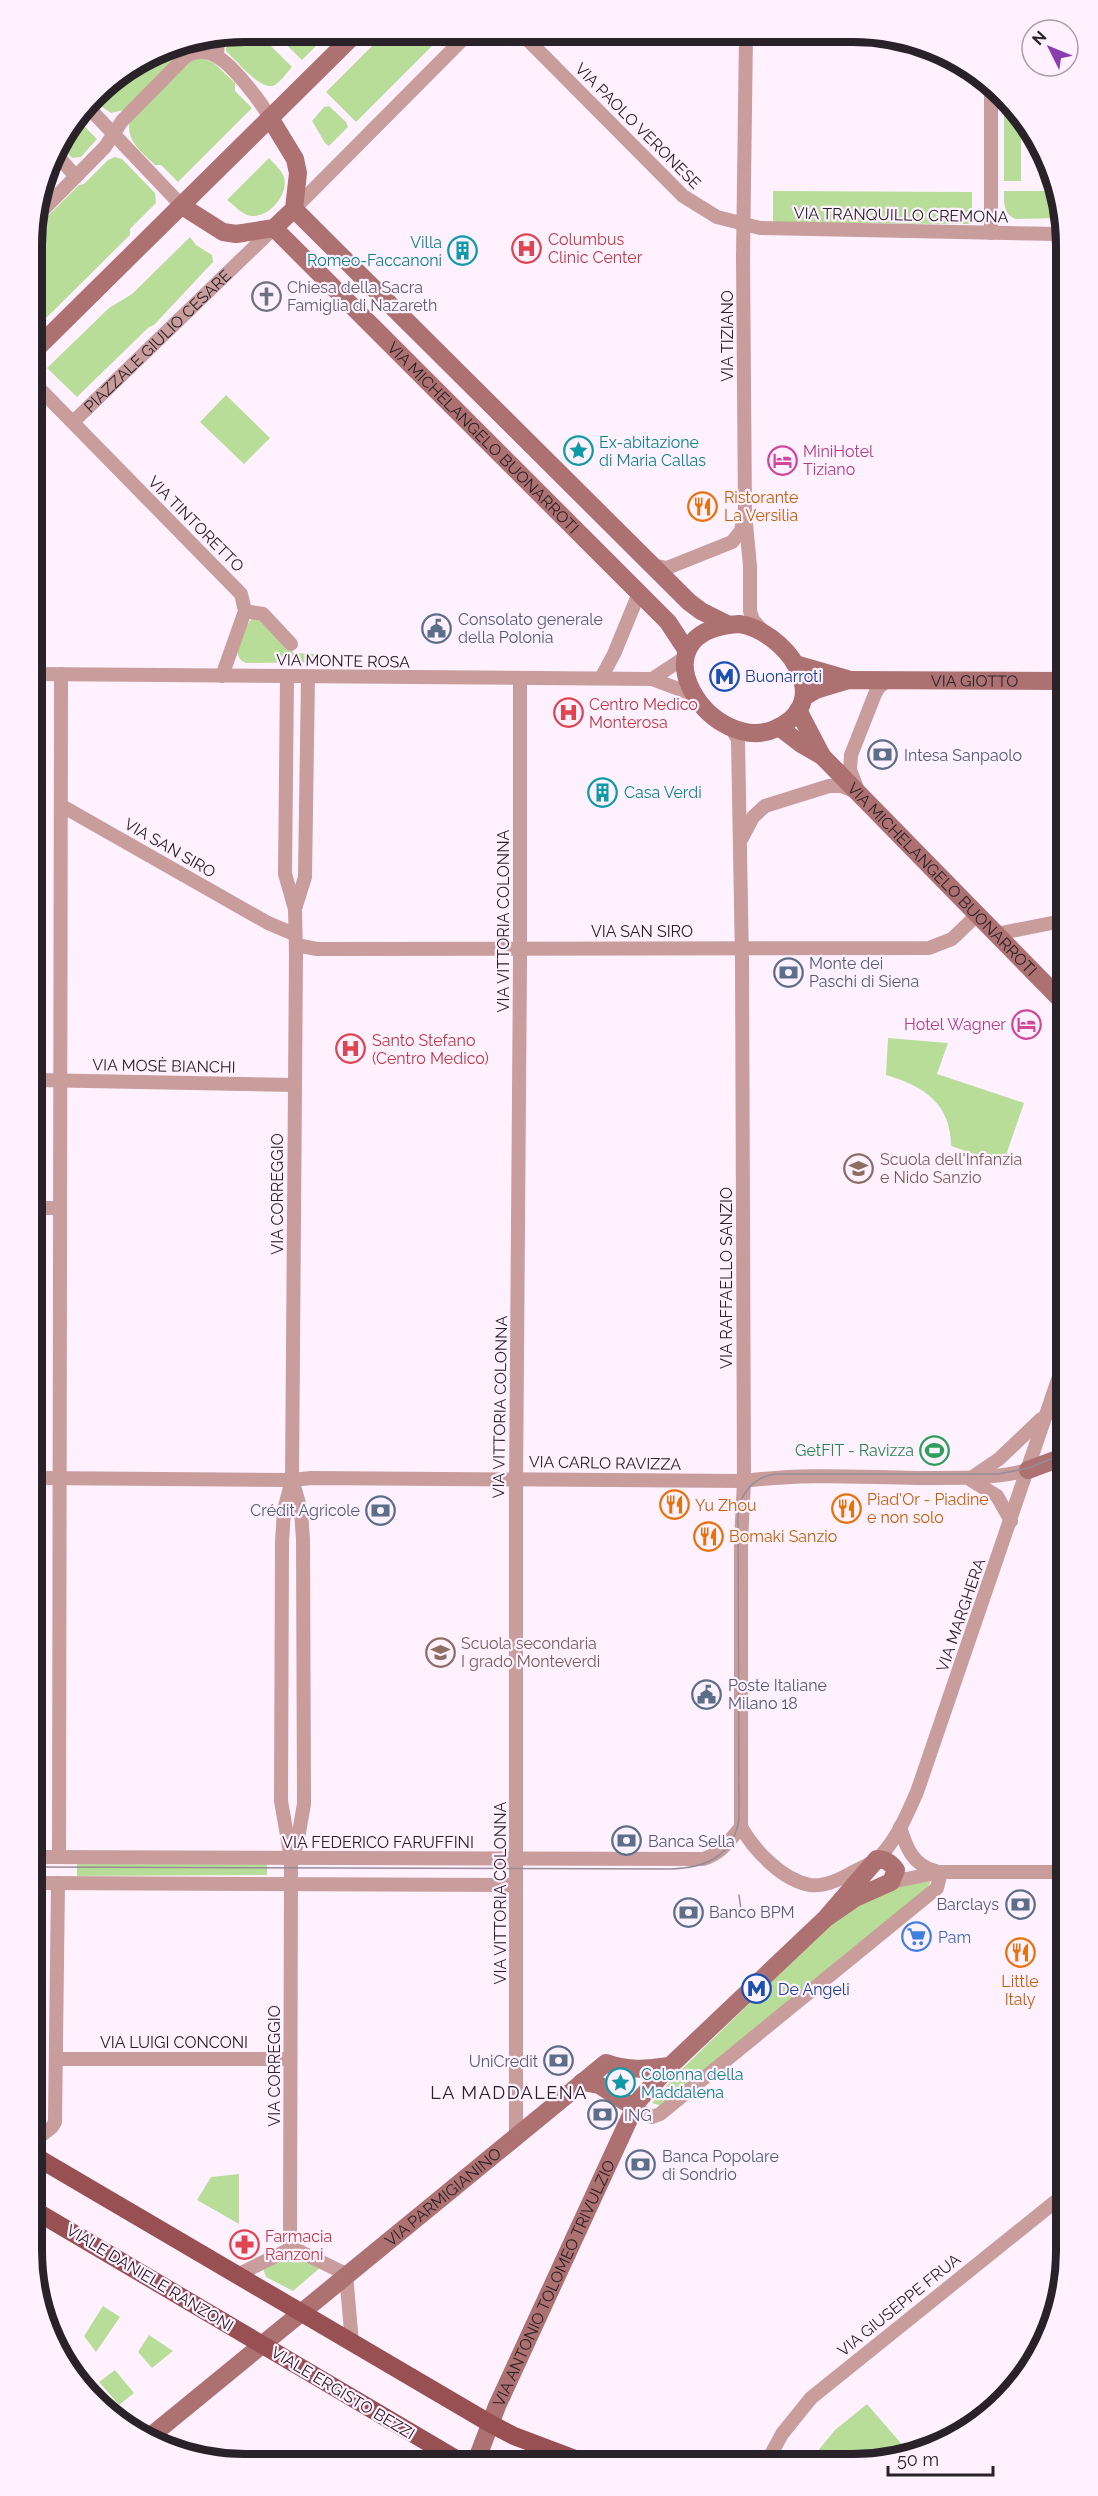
<svg xmlns="http://www.w3.org/2000/svg" width="1098" height="2496" font-family="Raleway,sans-serif">
  <style>
    .green { fill: #b8dd98 }
    .lines { fill: none; stroke-linecap: round; stroke-linejoin: round }
    .street { stroke: #c89d9c; stroke-width: 14 }
    .secondary { stroke: #ae7171; stroke-width: 18 }
    .primary { stroke: #995052; stroke-width: 18 }
    .tram { stroke: #978c97; stroke-width: 1.5 }
    .labels { text-anchor: middle; dominant-baseline: central; stroke-width: 4.5; stroke-linejoin: round; paint-order: stroke }
    .street-label { font-size: 16px; fill: #292229; stroke: #fff1ff }
    .health-label { font-size: 16px; fill: #be3a42; stroke: #fff1ff; text-anchor: start }
    .culture-label { font-size: 16px; fill: #0d838f; stroke: #fff1ff; text-anchor: start }
    .worship-label { font-size: 16px; fill: #5b616d; stroke: #fff1ff; text-anchor: start }
    .hotel-label { font-size: 16px; fill: #b23c85; stroke: #fff1ff; text-anchor: start }
    .food-label { font-size: 16px; fill: #c56008; stroke: #fff1ff; text-anchor: start }
    .service-label { font-size: 16px; fill: #4e5e75; stroke: #fff1ff; text-anchor: start }
    .transit-label { font-size: 16px; fill: #164399; stroke: #fff1ff; text-anchor: start }
    .education-label { font-size: 16px; fill: #785e54; stroke: #fff1ff; text-anchor: start }
    .leisure-label { font-size: 16px; fill: #27864d; stroke: #fff1ff; text-anchor: end }
    .shop-label { font-size: 16px; fill: #366cbe; stroke: #fff1ff; text-anchor: start }
    .neighbourhood-label { font-size: 18px; letter-spacing: 1.5px; fill: #292229; stroke: #fff1ff }
    .rim { fill: none; stroke: #292229; stroke-width: 8 }
  </style>
  <rect width="100%" height="100%" fill="#fff1ff"/>
  <path class="green" d="M245,32H257L292,67C287,73 281,81 275,85C262,93 236,60 226,51V40L233,34Z
    M273,32H330L302,60Z
    M386,32L445,33L356,122L326,92Z
    M185,43L183,53L124,110L111,113L92,100C112,74 152,50 185,43Z
    M202,58L214,63L235,83V91L252,108L178,182L161,165H155C142,152 125,141 130,120L187,62Z
    M1004,105H1012L1021,116V181H1004Z
    M329,106L346,122L348,127L329,146L325,143L312,121L324,107Z
    M77,119L97,139L81,157L72,158L63,148V138Z
    M115,157L122,159L155,193L156,203L130,229V235L32,332V232L79,185L84,184L108,160Z
    M269,158C273,163 282,170 284,177C289,195 269,218 251,216C242,215 234,205 227,200Z
    M773,191L972,192V224L773,223Z
    M1004,191H1059V218L1016,219C1003,214 1004,203 1004,191Z
    M190,237L196,245L212,255L213,262L154,325L149,327L77,397L47,368L109,308L132,294Z
    M226,395L270,438L244,464L200,422Z
    M252,618H259L294,653L316,654L320,662L246,663C228,657 244,629 252,618Z
    M888,1038L948,1043L937,1074L1024,1103L1003,1164L951,1146C951,1104 924,1086 886,1075Z
    M77,1863L267,1864V1875L77,1876Z
    M931,1881L924,1893L662,2106L652,2103L674,2077L835,1920L887,1889Z
    M239,2174V2224L197,2200L211,2177Z
    M289,2254L321,2267L293,2291L266,2277L262,2266Z
    M103,2306L120,2317L96,2352L84,2336Z
    M149,2335L173,2351L152,2368L138,2352Z
    M115,2370L134,2393L119,2405L99,2382Z
    M867,2404L912,2456L812,2458L835,2430Z"/>
  <g class="lines">
    <g class="street">
      <path d="M521,33L683,196L717,217L760,228L1059,234"/>
      <path d="M746,35L743,257L745,513L750,566V611L753,620L764,632"/>
      <path d="M217,56L218,37"/>
      <path d="M87,106L182,206"/>
      <path d="M55,148L57,155L76,177"/>
      <path d="M294,209L469,33"/>
      <path d="M36,217L105,147L122,121L186,56C196,52 204,50 214,55C231,62 261,102 270,118"/>
      <path d="M991,233V83"/>
      <path d="M32,381L241,594L245,611L222,676"/>
      <path id="s1" d="M73,422L274,228"/>
      <path d="M652,565L667,568L732,542L741,531L743,521"/>
      <path d="M245,611L263,614L291,644"/>
      <path d="M33,674L652,679L692,694"/>
      <path d="M287,677L285,874L295,909L296,954L292,1480L284,1510L282,1542L281,1801L291,1858"/>
      <path d="M601,678L614,654L639,593"/>
      <path d="M652,679L684,658"/>
      <path d="M732,729L738,740L742,960L744,1481L741,1542V1827"/>
      <path d="M857,788L850,770L851,755L875,694L879,687L889,680"/>
      <path d="M62,806L268,923L294,934"/>
      <path d="M742,838L753,817L765,806L829,786H841L854,791"/>
      <path d="M295,909L305,877L308,677"/>
      <path d="M996,934L1062,921"/>
      <path d="M296,945L317,949L929,948L952,939L977,915"/>
      <path d="M35,1080L294,1085"/>
      <path d="M35,1208H60"/>
      <path d="M974,1476L999,1459L1041,1419"/>
      <path d="M36,1478L292,1480L311,1478L744,1481C803,1473 864,1477 923,1478C959,1478 994,1479 1028,1470"/>
      <path d="M971,1480L997,1496L1011,1521"/>
      <path d="M741,1827C754,1850 782,1880 810,1885C824,1887 841,1879 853,1872C861,1868 871,1864 877,1859C896,1842 907,1814 917,1792L1063,1365"/>
      <path d="M900,1827C906,1847 913,1866 936,1871"/>
      <path d="M37,1857L703,1859C721,1854 729,1841 741,1827"/>
      <path d="M59,1857L61,674"/>
      <path d="M891,1882L941,1872H1065"/>
      <path d="M37,1883L516,1885"/>
      <path d="M57,2059H290"/>
      <path d="M635,2108L652,2117L660,2114L937,1888L941,1872"/>
      <path d="M516,2135V1489L520,962V679"/>
      <path d="M38,2138L52,2127L55,2122L58,1883"/>
      <path d="M290,2249L291,1858L297,1844L304,1804L303,1540L301,1510L293,1483"/>
      <path d="M237,2275L290,2249L297,2250L346,2274L352,2343"/>
      <path d="M769,2458L782,2434L811,2398L1066,2193"/>
    </g>
    <g class="secondary">
      <path d="M182,206L223,232L236,234L274,228L294,209L298,173L295,159L270,118"/>
      <path d="M294,209L689,602L701,611L729,625"/>
      <path id="s2" d="M274,228L668,622L687,651"/>
      <path d="M32,353L357,32"/>
      <path d="M739,624C783,630 836,698 779,727C713,762 627,631 739,624Z"/>
      <path d="M795,664L847,679"/>
      <path id="s3" d="M804,697L816,690L849,680L1061,681"/>
      <path id="s4" d="M798,710L822,756L1062,1001"/>
      <path d="M779,727L801,744L822,756"/>
      <path d="M1028,1470L1063,1457"/>
      <path d="M582,2082L599,2085L635,2108"/>
      <path id="s5" d="M152,2435L606,2063C628,2071 647,2069 670,2066"/>
      <path id="s6" d="M477,2459L497,2406L637,2102L670,2066L826,1918L877,1859C886,1859 891,1863 896,1870L891,1882L855,1898L826,1918"/>
    </g>
    <path class="primary" d="M38,2158L491,2424L514,2436L575,2459
      M39,2213L456,2459"/>
    <path class="tram" d="M37,1867L670,1869C705,1868 732,1857 739,1820L738,1514C740,1493 754,1477 775,1474H998L1029,1468L1063,1454
      M739,1895L741,1910"/>
  </g>
  <defs>
    <symbol id="hospital-ring" viewBox="-11 -11 22 22"><circle r="9.5" fill="#fff1ff" stroke="#e0444e" stroke-width="1.5"/><path d="M-5-5h3v3.5h4V-5h3V5h-3V1.5h-4V5h-3Z" fill="#e0444e"/></symbol>
    <symbol id="building-ring" viewBox="-11 -11 22 22"><circle r="9.5" fill="#fff1ff" stroke="#0f9aa8" stroke-width="1.5"/><path d="M-4-6H4V6H1V3H-1V6H-4ZM-2.5-4.3h1.7v1.8h-1.7ZM.8-4.3h1.7v1.8H.8ZM-2.5-1h1.7V.8h-1.7ZM.8-1h1.7V.8H.8Z" fill="#0f9aa8"/></symbol>
    <symbol id="church-ring" viewBox="-11 -11 22 22"><circle r="9.5" fill="#fff1ff" stroke="#6b7280" stroke-width="1.5"/><path d="M-1.2-6h2.4v3.5h3.3v2.4h-3.3V6h-2.4V-.1h-3.3v-2.4h3.3Z" fill="#6b7280"/></symbol>
    <symbol id="sight-ring" viewBox="-11 -11 22 22"><circle r="9.5" fill="#fff1ff" stroke="#0f9aa8" stroke-width="1.5"/><path d="M0-6L1.8-2.2L6-1.7L2.9 1.2L3.7 5.4L0 3.3L-3.7 5.4L-2.9 1.2L-6-1.7L-1.8-2.2Z" fill="#0f9aa8"/></symbol>
    <symbol id="hotel-ring" viewBox="-11 -11 22 22"><circle r="9.5" fill="#fff1ff" stroke="#d1479c" stroke-width="1.5"/><path d="M-6-4.5h1.5V1H6V5H4.5V3h-9V5H-6ZM-4 0a1.8 1.8 0 1 1 3.6 0ZM.5 0V-2.5h3Q6-2.5 6 0Z" fill="#d1479c"/></symbol>
    <symbol id="restaurant-ring" viewBox="-11 -11 22 22"><circle r="9.5" fill="#fff1ff" stroke="#e8710a" stroke-width="1.5"/><path d="M-5-6h1v4h1v-4h1v4h1v-4h1v5L-1.5 .5V6h-2V.5L-5-1ZM5-6V6H3V1.5H1.5Q1.5-4 5-6Z" fill="#e8710a"/></symbol>
    <symbol id="civic-ring" viewBox="-11 -11 22 22"><circle r="9.5" fill="#fff1ff" stroke="#5c6f8a" stroke-width="1.5"/><path d="M-.6-6.5H3V-4.5H.6V-3L4-1V1h2V6H-6V1h2V-1L-.6-3ZM-1.2 2.5V6h2.4V2.5Z" fill="#5c6f8a"/></symbol>
    <symbol id="metro-ring" viewBox="-11 -11 22 22"><circle r="9.5" fill="#fff1ff" stroke="#1a4fb4" stroke-width="1.5"/><path d="M-5.5 5V-5H-3L0 0L3-5H5.5V5H3V-.5L0 4L-3-.5V5Z" fill="#1a4fb4"/></symbol>
    <symbol id="bank-ring" viewBox="-11 -11 22 22"><circle r="9.5" fill="#fff1ff" stroke="#5c6f8a" stroke-width="1.5"/><path d="M-6-4H6V4H-6ZM0-2.3a2.3 2.3 0 1 0 0 4.6a2.3 2.3 0 1 0 0-4.6Z" fill="#5c6f8a"/></symbol>
    <symbol id="school-ring" viewBox="-11 -11 22 22"><circle r="9.5" fill="#fff1ff" stroke="#8d6e63" stroke-width="1.5"/><path d="M0-5L7-2L0 1L-7-2ZM-4 1L0 2.5L4 1V4Q0 6-4 4Z" fill="#8d6e63"/></symbol>
    <symbol id="stadium-ring" viewBox="-11 -11 22 22"><circle r="9.5" fill="#fff1ff" stroke="#2e9e5b" stroke-width="1.5"/><path d="M0-5a6.5 5 0 1 0 0 10a6.5 5 0 1 0 0-10ZM-3.5-1.8h7v3.6h-7Z" fill="#2e9e5b"/></symbol>
    <symbol id="supermarket-ring" viewBox="-11 -11 22 22"><circle r="9.5" fill="#fff1ff" stroke="#3f7fe0" stroke-width="1.5"/><path d="M-6-5.5h2.5l.6 2H6L4.5 2H-2.5L-4.4-4H-6ZM-1.5 3.2a1.3 1.3 0 1 0 .1 0ZM3 3.2a1.3 1.3 0 1 0 .1 0Z" fill="#3f7fe0"/></symbol>
    <symbol id="pharmacy-ring" viewBox="-11 -11 22 22"><circle r="9.5" fill="#fff1ff" stroke="#e0444e" stroke-width="1.5"/><path d="M-2-6h4v4h4v4h-4v4h-4v-4h-4v-4h4Z" fill="#e0444e"/></symbol>
  </defs>
  <g fill-rule="evenodd">
    <use href="#hospital-ring" x="510" y="232" width="33" height="33"/>
    <use href="#building-ring" x="446" y="234" width="33" height="33"/>
    <use href="#church-ring" x="250" y="280" width="33" height="33"/>
    <use href="#sight-ring" x="562" y="434" width="33" height="33"/>
    <use href="#hotel-ring" x="766" y="444" width="33" height="33"/>
    <use href="#restaurant-ring" x="686" y="490" width="33" height="33"/>
    <use href="#civic-ring" x="420" y="612" width="33" height="33"/>
    <use href="#metro-ring" x="708" y="660" width="33" height="33"/>
    <use href="#hospital-ring" x="552" y="696" width="33" height="33"/>
    <use href="#bank-ring" x="866" y="738" width="33" height="33"/>
    <use href="#building-ring" x="586" y="776" width="33" height="33"/>
    <use href="#bank-ring" x="772" y="956" width="33" height="33"/>
    <use href="#hotel-ring" x="1010" y="1008" width="33" height="33"/>
    <use href="#hospital-ring" x="334" y="1032" width="33" height="33"/>
    <use href="#school-ring" x="842" y="1152" width="33" height="33"/>
    <use href="#stadium-ring" x="918" y="1434" width="33" height="33"/>
    <use href="#restaurant-ring" x="658" y="1488" width="33" height="33"/>
    <use href="#restaurant-ring" x="830" y="1492" width="33" height="33"/>
    <use href="#bank-ring" x="364" y="1494" width="33" height="33"/>
    <use href="#restaurant-ring" x="692" y="1520" width="33" height="33"/>
    <use href="#school-ring" x="424" y="1636" width="33" height="33"/>
    <use href="#civic-ring" x="690" y="1678" width="33" height="33"/>
    <use href="#bank-ring" x="610" y="1824" width="33" height="33"/>
    <use href="#bank-ring" x="1004" y="1888" width="33" height="33"/>
    <use href="#bank-ring" x="672" y="1896" width="33" height="33"/>
    <use href="#supermarket-ring" x="900" y="1920" width="33" height="33"/>
    <use href="#restaurant-ring" x="1004" y="1936" width="33" height="33"/>
    <use href="#metro-ring" x="740" y="1972" width="33" height="33"/>
    <use href="#bank-ring" x="542" y="2044" width="33" height="33"/>
    <use href="#sight-ring" x="604" y="2066" width="33" height="33"/>
    <use href="#bank-ring" x="586" y="2098" width="33" height="33"/>
    <use href="#bank-ring" x="624" y="2148" width="33" height="33"/>
    <use href="#pharmacy-ring" x="228" y="2228" width="33" height="33"/>
  </g>
  <g class="labels">
    <g class="street-label">
      <text transform="translate(638 126) rotate(45)">VIA PAOLO VERONESE</text>
      <text transform="translate(901 215) rotate(1)">VIA TRANQUILLO CREMONA</text>
      <text transform="translate(727 336) rotate(-90)">VIA TIZIANO</text>
      <text stroke="none"><textPath href="#s1" startOffset="117">PIAZZALE GIULIO CESARE</textPath></text>
      <text stroke="none"><textPath href="#s2" startOffset="296">VIA MICHELANGELO BUONARROTI</textPath></text>
      <text transform="translate(196 524) rotate(45)">VIA TINTORETTO</text>
      <text transform="translate(343 661) rotate(1)">VIA MONTE ROSA</text>
      <text stroke="none"><textPath href="#s3" startOffset="174">VIA GIOTTO</textPath></text>
      <text transform="translate(170 848) rotate(30)">VIA SAN SIRO</text>
      <text stroke="none"><textPath href="#s4" startOffset="224">VIA MICHELANGELO BUONARROTI</textPath></text>
      <text transform="translate(503 921) rotate(-90)">VIA VITTORIA COLONNA</text>
      <text x="642" y="931">VIA SAN SIRO</text>
      <text transform="translate(164 1066) rotate(1)">VIA MOSÈ BIANCHI</text>
      <text transform="translate(277 1194) rotate(-90)">VIA CORREGGIO</text>
      <text transform="translate(726 1278) rotate(-90)">VIA RAFFAELLO SANZIO</text>
      <text transform="translate(500 1407) rotate(-89)">VIA VITTORIA COLONNA</text>
      <text transform="translate(605 1463) rotate(1)">VIA CARLO RAVIZZA</text>
      <text transform="translate(961 1615) rotate(-71)">VIA MARGHERA</text>
      <text x="378" y="1842">VIA FEDERICO FARUFFINI</text>
      <text transform="translate(500 1893) rotate(-90)">VIA VITTORIA COLONNA</text>
      <text x="174" y="2042">VIA LUIGI CONCONI</text>
      <text transform="translate(274 2066) rotate(-90)">VIA CORREGGIO</text>
      <text stroke="none"><textPath href="#s5" startOffset="376">VIA PARMIGIANINO</textPath></text>
      <text transform="translate(150 2278) rotate(31)">VIALE DANIELE RANZONI</text>
      <text stroke="none"><textPath href="#s6" startOffset="192">VIA ANTONIO TOLOMEO TRIVULZIO</textPath></text>
      <text transform="translate(899 2305) rotate(-39)">VIA GIUSEPPE FRUA</text>
      <text transform="translate(343 2393) rotate(31)">VIALE ERGISTO BEZZI</text>
    </g>
    <g class="health-label">
      <text x="548" y="239">Columbus<tspan x="548" dy="18">Clinic Center</tspan></text>
      <text x="589" y="704">Centro Medico<tspan x="589" dy="18">Monterosa</tspan></text>
      <text x="372" y="1040">Santo Stefano<tspan x="372" dy="18">(Centro Medico)</tspan></text>
      <text x="265" y="2236">Farmacia<tspan x="265" dy="18">Ranzoni</tspan></text>
    </g>
    <g class="culture-label">
      <text x="442" y="242" text-anchor="end">Villa<tspan x="442" dy="18">Romeo-Faccanoni</tspan></text>
      <text x="599" y="442">Ex-abitazione<tspan x="599" dy="18">di Maria Callas</tspan></text>
      <text x="624" y="792">Casa Verdi</text>
      <text x="641" y="2074">Colonna della<tspan x="641" dy="18">Maddalena</tspan></text>
    </g>
    <g class="worship-label">
      <text x="287" y="287">Chiesa della Sacra<tspan x="287" dy="18">Famiglia di Nazareth</tspan></text>
    </g>
    <g class="hotel-label">
      <text x="803" y="451">MiniHotel<tspan x="803" dy="18">Tiziano</tspan></text>
      <text x="1006" y="1024" text-anchor="end">Hotel Wagner</text>
    </g>
    <g class="food-label">
      <text x="724" y="497">Ristorante<tspan x="724" dy="18">La Versilia</tspan></text>
      <text x="867" y="1499">Piad'Or - Piadine<tspan x="867" dy="18">e non solo</tspan></text>
      <text x="695" y="1505">Yu Zhou</text>
      <text x="729" y="1536">Bomaki Sanzio</text>
      <text x="1020" y="1981" text-anchor="middle">Little<tspan x="1020" dy="18">Italy</tspan></text>
    </g>
    <g class="service-label">
      <text x="458" y="619">Consolato generale<tspan x="458" dy="18">della Polonia</tspan></text>
      <text x="904" y="755">Intesa Sanpaolo</text>
      <text x="809" y="963">Monte dei<tspan x="809" dy="18">Paschi di Siena</tspan></text>
      <text x="360" y="1510" text-anchor="end">Crédit Agricole</text>
      <text x="728" y="1685">Poste Italiane<tspan x="728" dy="18">Milano 18</tspan></text>
      <text x="648" y="1841">Banca Sella</text>
      <text x="999" y="1904" text-anchor="end">Barclays</text>
      <text x="709" y="1912">Banco BPM</text>
      <text x="538" y="2061" text-anchor="end">UniCredit</text>
      <text x="624" y="2115">ING</text>
      <text x="662" y="2156">Banca Popolare<tspan x="662" dy="18">di Sondrio</tspan></text>
    </g>
    <g class="transit-label">
      <text x="745" y="676">Buonarroti</text>
      <text x="778" y="1989">De Angeli</text>
    </g>
    <g class="education-label">
      <text x="880" y="1159">Scuola dell'Infanzia<tspan x="880" dy="18">e Nido Sanzio</tspan></text>
      <text x="461" y="1643">Scuola secondaria<tspan x="461" dy="18">I grado Monteverdi</tspan></text>
    </g>
    <g class="leisure-label">
      <text x="914" y="1450">GetFIT - Ravizza</text>
    </g>
    <g class="shop-label">
      <text x="938" y="1937">Pam</text>
    </g>
    <g class="neighbourhood-label">
      <text x="509" y="2092">LA MADDALENA</text>
    </g>
  </g>
  <path d="M0 0H1098V2496H0ZM245 42H853A203 203 0 0 1 1056 245V2251A203 203 0 0 1 853 2454H245A203 203 0 0 1 42 2251V245A203 203 0 0 1 245 42Z" fill="#fff1ff" fill-rule="evenodd"/>
  <path class="rim" d="M245 42H853A203 203 0 0 1 1056 245V2251A203 203 0 0 1 853 2454H245A203 203 0 0 1 42 2251V245A203 203 0 0 1 245 42Z"/>
  <g transform="translate(1050 48) rotate(313)"><circle r="28" fill="#fff1ff" stroke="#a99ea9" stroke-width="1.5"/>
  <path d="M0-4.5L10 22L0 15L-10 22Z" fill="#8b3eaf"/>
  <text y="-9" font-size="16" font-weight="bold" text-anchor="middle" fill="#292229">N</text>
  </g>
  <path d="M888 2466v9h105v-9" fill="none" stroke="#292229" stroke-width="3"/>
  <text x="897" y="2466" font-size="18" fill="#292229" stroke="#fff1ff" stroke-width="4.5" paint-order="stroke">50 m</text>
</svg>
